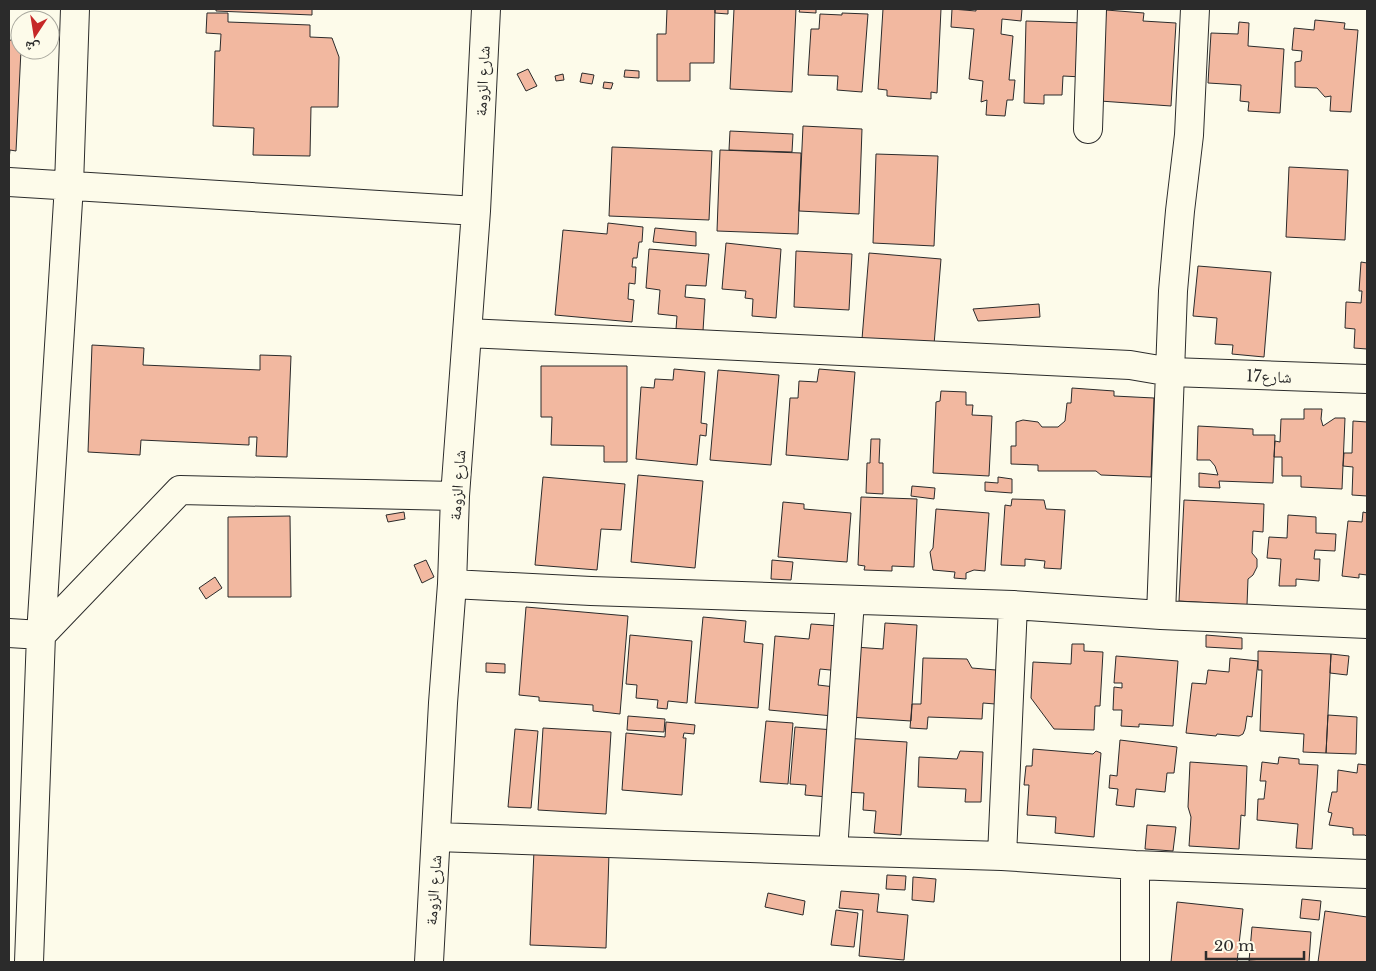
<svg xmlns="http://www.w3.org/2000/svg" width="1376" height="971" font-family="'Libre Baskerville','Noto Naskh Arabic',serif">
  <style>
    .building { fill: #f2b8a0; stroke: #2b2b2b }
    .lines { fill: none; stroke-linecap: round; stroke-linejoin: round }
    .minor-casing { stroke: #2b2b2b; stroke-width: 30 }
    .minor { stroke: #fdfbea; stroke-width: 28 }
    .labels { text-anchor: middle; dominant-baseline: central; stroke-width: 4; stroke-linejoin: round; paint-order: stroke }
    .street-label { font-size: 16px; fill: #2b2b2b; stroke: #fdfbea }
  </style>
  <rect width="100%" height="100%" fill="#fdfbea"/>
  <path class="building" d="M216,9H312V15L216,11Z
    M667,9H715L714,63H690V81H657V34H666Z
    M715,9H728V14L715,13Z
    M734,9H796L792,92L730,89Z
    M800,9H816V13L799,12Z
    M883,9H941L937,93L931,92V99L887,96V90L878,89Z
    M952,9L976,11V9H1022L1021,21L1002,19L1001,34L1013,36L1009,80H1015L1013,100H1007L1005,116L986,115L987,100L981,102L983,81L969,79L974,29L951,27Z
    M1106,10L1144,13L1143,21L1176,23L1171,106L1100,101Z
    M207,13H228V22L310,25V37L332,38L339,57L338,107H311L310,156L253,155L254,128L213,126L215,51H220L221,34L206,33Z
    M842,13L868,14L862,92L837,90L838,76L808,75L811,29H819L820,14L842,15Z
    M1315,20L1345,23L1344,29L1358,30L1351,112L1330,111L1331,96L1325,97L1317,88L1295,87V62L1301,61L1302,51L1292,50L1294,28L1314,30Z
    M1026,21L1084,23L1082,77L1063,76L1062,95H1044V104L1024,103Z
    M1239,22L1249,23L1248,46L1284,49L1280,113L1248,111L1249,102L1240,101L1241,85L1208,83L1211,33L1238,34Z
    M9,40L20,41V50H21L16,151L10,150L9,160Z
    M528,69L537,86L526,91L517,74Z
    M625,70L639,71V78L624,77Z
    M582,73L594,75L592,84L580,82Z
    M563,74L564,80L556,81L555,76Z
    M604,82L613,83L611,89L603,88Z
    M803,126L862,129L859,214L799,211Z
    M730,131L793,134L792,152L729,150Z
    M612,147L712,151L709,220L609,216Z
    M720,150L801,153L798,234L717,231Z
    M876,154L938,156L934,246L873,243Z
    M1289,167L1348,170L1345,240L1286,237Z
    M608,223L643,227L642,242H639L637,258H633L632,267H636L635,284L629,283L628,299L634,300L632,322L555,315L563,230L607,234Z
    M655,228L696,232V246L653,242Z
    M726,243L781,249L776,318L752,316L753,299L745,298L746,291L722,289Z
    M649,249L709,254L706,286L686,285L685,297L705,299L703,331L676,329L677,316L658,314L660,290L646,288Z
    M796,251L852,254L849,310L794,307Z
    M869,253L941,259L934,345L862,339Z
    M1361,262L1367,263V349L1354,348L1355,329L1345,328L1346,302L1361,303L1362,291H1359Z
    M1198,266L1271,272L1264,357L1232,354L1233,345L1215,344L1217,318L1193,316Z
    M1039,304L1040,317L978,321L973,309Z
    M92,345L144,348L143,365L260,370V355L291,356L287,457L256,456L257,437H249V445L141,440L140,455L88,452Z
    M541,366H627V462H604V446L551,445L552,417H541Z
    M674,369L705,372L701,423L707,424L706,436L700,435L697,465L636,459L641,387L654,388L655,379L673,380Z
    M819,369L855,372L848,460L786,455L790,398H798L799,381L817,382Z
    M718,370L779,375L771,465L710,460Z
    M1072,388L1114,391V396L1154,398L1151,477L1101,475L1096,471H1038V465L1011,464V446H1016V422L1023,420L1038,422L1042,427H1058L1065,421L1067,403H1071Z
    M941,391L966,392V405H973L972,415L992,416L989,476L933,473L936,402L940,401Z
    M1304,409H1322L1321,419L1323,426L1335,418H1345L1342,489L1301,487V476H1282V457H1274L1275,441L1280,442L1281,419H1304Z
    M1353,421L1367,422V496L1352,495L1353,467L1343,466L1344,453H1352Z
    M1198,426L1253,429V435H1275L1273,483L1219,481L1220,488L1199,487V473L1218,475L1215,466L1210,460H1197Z
    M871,439H880L879,463H883V494L866,493L867,463H870Z
    M638,475L703,481L695,568L631,562Z
    M543,477L625,484L621,530L601,529L597,570L535,565Z
    M998,477L1012,479V493L985,491V482L998,483Z
    M912,486L935,488L934,499L911,496Z
    M861,497L917,499L914,567L892,566V571L864,570L865,566L858,565Z
    M1012,499L1044,500L1046,509L1065,510L1061,569L1044,568L1045,561L1025,559V566L1001,565L1005,505L1011,506Z
    M1184,500L1264,504L1263,532L1253,531L1252,553L1257,559V567L1253,575L1248,579L1247,605L1179,601Z
    M783,502L804,504V509L851,513L847,562L778,557Z
    M936,509L989,513L985,571L974,570L966,573V579L954,578L955,572L933,570L930,552L933,548Z
    M404,512L405,519L388,522L386,515Z
    M1363,512L1367,513V575L1359,574V578L1342,576L1348,521L1362,522Z
    M1288,515L1316,517V533L1336,534L1335,551L1315,550L1314,559H1320L1319,581L1296,579V586H1279L1281,559L1267,558L1269,537L1287,538Z
    M290,516L291,597H228V517Z
    M426,560L434,577L422,583L414,565Z
    M772,560L793,562L791,580L771,579Z
    M215,577L222,588L206,599L199,588Z
    M526,607L628,616L620,714L593,711V705L539,701V697L519,695Z
    M703,617L746,621L744,642L763,644L758,708L695,703Z
    M885,623L917,625L911,721L849,717L855,647L883,649Z
    M811,624L840,626V671L820,669L818,685L835,687L833,716L769,710L775,636L809,639Z
    M630,635L692,641L687,703L668,701L667,709L657,708L658,700L636,698L637,685L626,684Z
    M1206,635L1242,638V649L1206,647Z
    M1072,644H1084V651L1103,652L1100,706H1095L1094,730L1054,729L1031,698L1033,662L1071,664Z
    M1258,651L1331,654L1326,753L1303,752L1304,734L1260,731L1262,670H1258Z
    M1331,654L1349,656L1347,675L1330,673Z
    M1116,656L1178,661L1173,726L1139,724V727L1121,726L1122,710H1113L1114,687L1122,688V683H1114Z
    M923,658L967,659L972,668L996,670L995,704L983,703L982,719L928,717L927,729L910,728L912,704H921Z
    M1230,658L1258,661L1252,717L1247,716L1245,729L1243,734L1239,736L1217,734L1216,736L1186,733L1192,683L1206,684L1208,670L1229,672Z
    M486,663L505,664V673L486,672Z
    M1328,715L1357,717L1356,754L1326,753Z
    M628,716L665,719L664,732L627,730Z
    M766,721L793,723L788,784L760,782Z
    M666,722L695,725L694,734L684,733L683,738H686L682,795L622,790L626,733L665,737Z
    M795,727L834,730L828,797L805,795L806,785L790,784Z
    M543,728L611,732L606,814L538,810Z
    M515,729L538,731L531,808L508,807Z
    M844,738L907,742L901,835L874,833L876,811L863,810L864,793L844,792Z
    M1120,740L1177,747L1174,773H1167L1165,792L1136,789L1134,807L1116,805L1118,789L1109,788L1110,775L1117,776Z
    M1033,749L1093,754L1096,751L1101,753L1094,837L1055,833L1056,817L1027,815L1029,785H1024L1026,766H1032Z
    M960,751L983,752L981,802H965L966,789L918,787L919,757L957,759Z
    M1279,757L1299,759V764L1318,765L1312,849L1296,848L1298,824L1257,820L1258,799H1264L1266,781H1260L1262,762L1278,764Z
    M1190,762L1247,766L1245,816L1241,815L1239,849L1189,846L1191,817L1188,807Z
    M1358,764L1367,765V837L1365,835H1353V828L1329,825L1332,813L1328,812L1332,792H1337L1338,770L1357,773Z
    M1147,825L1176,827L1173,851L1145,849Z
    M534,850L609,853L606,948L530,945Z
    M887,875L906,876L905,890L886,889Z
    M913,877L936,879L934,902L912,900Z
    M841,891L879,894L877,912L908,915L904,960L859,956L863,910L839,908Z
    M768,893L805,901L803,915L765,907Z
    M1302,899L1321,901L1319,920L1300,918Z
    M1177,902L1243,909L1237,962H1171Z
    M836,910L858,913L854,947L831,945Z
    M1325,911L1367,917V962H1318Z
    M1252,927L1311,932L1309,962H1264L1249,961Z"/>
  <g class="lines">
    <defs>
      <path id="minor" d="M1088,129L1092,9
        M9,182L476,211
        M467,333L1130,365L1171,372L1367,379
        M452,584L591,591L1013,605L1161,615L1367,624
        M1161,615L1173,291L1180,211L1189,135L1195,9
        M9,633L41,635L180,490L455,496
        M436,837L833,851L1002,856L1135,865L1367,874
        M833,851L850,600
        M1002,856L1013,605
        M1135,865V962
        M29,962L41,635L69,185L75,9
        M429,962L443,703L452,584L455,496L476,211L486,9"/>
    </defs>
    <use href="#minor" class="minor-casing"/>
    <use href="#minor" class="minor"/>
  </g>
  <g class="labels">
    <g class="street-label">
      <text transform="translate(482 81) rotate(-87)">شارع الزومة</text>
      <text transform="translate(1269 376) rotate(2)">شارع17</text>
      <text transform="translate(457 485) rotate(-86)">شارع الزومة</text>
      <text transform="translate(433 890) rotate(-86)">شارع الزومة</text>
    </g>
  </g>
  <rect width="1376" height="971" fill="none" stroke="#2b2b2b" stroke-width="20"/>
  <g transform="translate(35 35) rotate(192)"><circle r="24" fill="#fdfbea" stroke="#a9a89e"/>
  <path d="M0-4L9 19L0 12L-9 19Z" fill="#c62828"/>
  <text y="-8" font-size="14" font-weight="bold" text-anchor="middle" fill="#2b2b2b">ش</text>
  </g>
  <path d="M1206 951v8h98v-8" fill="none" stroke="#2b2b2b" stroke-width="2.5"/>
  <text x="1214" y="951" font-size="15" fill="#2b2b2b" stroke="#fdfbea" stroke-width="4" paint-order="stroke">20 m</text>
</svg>
